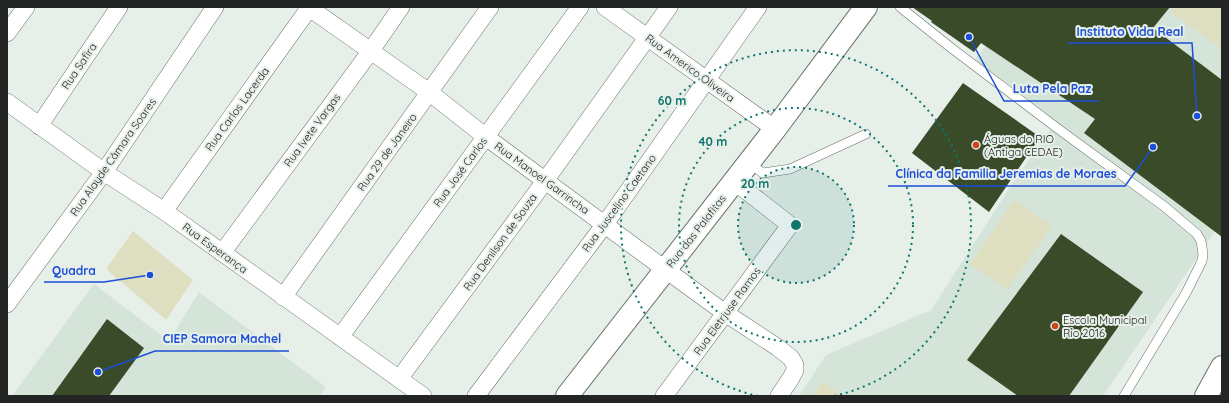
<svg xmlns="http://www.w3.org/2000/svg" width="1229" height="403" font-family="Quicksand,sans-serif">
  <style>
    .built { fill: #d5e4d9 }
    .green { fill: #dedec0 }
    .building { fill: #3a4b2a }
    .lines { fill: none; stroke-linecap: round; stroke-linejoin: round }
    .lane-casing { stroke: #6a706b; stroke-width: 10 }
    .street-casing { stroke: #6a706b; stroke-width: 18 }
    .secondary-casing { stroke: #6a706b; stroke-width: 24 }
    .highway-casing { stroke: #6a706b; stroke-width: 24 }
    .lane { stroke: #fff; stroke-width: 9 }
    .street { stroke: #fff; stroke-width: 17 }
    .secondary { stroke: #fff; stroke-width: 22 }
    .highway { stroke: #fff; stroke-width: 22 }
    .ring { fill: none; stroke: #0f766e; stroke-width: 2; stroke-dasharray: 2 4 }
    .poi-dot { fill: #cc4417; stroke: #e7efe9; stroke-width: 1.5 }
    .labels { text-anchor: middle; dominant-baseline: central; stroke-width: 4; stroke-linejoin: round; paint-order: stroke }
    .street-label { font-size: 11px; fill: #222523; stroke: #e7efe9 }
    .poi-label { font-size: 11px; fill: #222523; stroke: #e7efe9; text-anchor: start }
    .centre { fill: #0f766e; stroke: #e7efe9; stroke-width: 2 }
    .ring-label { font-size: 12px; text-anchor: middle; font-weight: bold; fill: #0f766e; stroke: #e7efe9; stroke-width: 4; stroke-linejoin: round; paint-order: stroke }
    .leader { fill: none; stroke: #1d4ed8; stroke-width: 1.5 }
    .callout-dot { fill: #1d4ed8; stroke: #e7efe9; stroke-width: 1.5 }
    .callout-label { font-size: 12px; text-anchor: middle; font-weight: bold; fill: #1d4ed8; stroke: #e7efe9; stroke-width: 4; stroke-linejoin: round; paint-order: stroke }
  </style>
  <rect width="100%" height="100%" fill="#e7efe9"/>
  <path class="built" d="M1014,7H1222V221L1103,396H799L826,355L931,310L1016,178L1056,122L975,60Z
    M94,284L169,341L199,292L326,387L320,396H12Z"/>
  <path class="green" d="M1174,7H1222V49L1171,12Z
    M1014,200L1052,226L1007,290L970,264Z
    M133,231L193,280L166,320L106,269Z
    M823,381L842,396H813Z"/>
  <path class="building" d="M912,7H1170L1153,28L1222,80V237L1084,133L1095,119L981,43L974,52L931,22L932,21Z
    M963,83L1040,137L989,212L912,153Z
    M1061,234L1143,292L1069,396H1018L967,360Z
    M107,319L144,348L109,396H52Z"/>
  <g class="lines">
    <defs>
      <path id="lane" d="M900,7L950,47L1057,128L1165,207L1197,234L1201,241L1203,254L1202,261L1186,293L1124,396
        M749,163L763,173L790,169L866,134"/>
      <path id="street" d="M308,7L429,92L486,137L666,270L725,313L777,347L791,358L795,365V370L791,378L779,396
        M605,7L775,129
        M7,33L26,7
        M7,102L104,172L164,211L423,396
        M39,126L119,7
        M164,211L310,7
        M222,253L370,52L401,7
        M283,297L490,7
        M7,304L104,172L215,7
        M340,337L580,7
        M399,379L545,181L669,7
        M476,396L605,224L758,7
        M664,396L790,225L735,182"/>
      <path id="secondary" d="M567,396L775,129L866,7"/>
      <path id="highway" d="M1206,396L1222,367"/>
    </defs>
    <use href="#lane" class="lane-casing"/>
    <use href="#street" class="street-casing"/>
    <use href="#secondary" class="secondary-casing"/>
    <use href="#highway" class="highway-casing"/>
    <use href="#lane" class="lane"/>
    <use href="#street" class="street"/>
    <use href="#secondary" class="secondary"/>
    <use href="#highway" class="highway"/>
  </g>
  <circle cx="796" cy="225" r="58" fill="#0f766e" fill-opacity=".12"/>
  <g class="ring">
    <circle cx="796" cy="225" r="58"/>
    <circle cx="796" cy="225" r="117"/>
    <path d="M758 396A175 175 0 1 1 834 396"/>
  </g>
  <g class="poi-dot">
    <circle cx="976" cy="145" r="4"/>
    <circle cx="1055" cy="326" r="4"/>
  </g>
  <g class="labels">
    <g class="street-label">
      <text transform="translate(79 66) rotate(-56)">Rua Safira</text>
      <text transform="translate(690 68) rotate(36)">Rua Americo Oliveira</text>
      <text transform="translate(237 109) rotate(-54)">Rua Carlos Lacerda</text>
      <text transform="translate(312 130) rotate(-54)">Rua Ivete Vargas</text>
      <text transform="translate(387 152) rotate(-54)">Rua 29 de Janeiro</text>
      <text transform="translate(113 157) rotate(-55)">Rua Alayde Câmara Soares</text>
      <text transform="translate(460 172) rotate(-54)">Rua José Carlos</text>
      <text transform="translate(542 178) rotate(36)">Rua Manoel Garrincha</text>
      <text transform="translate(619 203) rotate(-54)">Rua Juscelino Caetano</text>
      <text transform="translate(696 231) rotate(-52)">Rua das Palafitas</text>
      <text transform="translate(500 242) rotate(-54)">Rua Denilson de Souza</text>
      <text transform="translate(215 248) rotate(36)">Rua Esperança</text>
      <text transform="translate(727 311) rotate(-54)">Rua Eletrjuse Ramos</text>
    </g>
    <g class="poi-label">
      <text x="984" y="139">Águas do RIO<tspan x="984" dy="13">(Antiga CEDAE)</tspan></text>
      <text x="1063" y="320">Escola Municipal<tspan x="1063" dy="13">Rio 2016</tspan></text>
    </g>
  </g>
  <circle cx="796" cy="225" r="6" class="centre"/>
  <g class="ring-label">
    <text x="672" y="105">60 m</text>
    <text x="713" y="146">40 m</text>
    <text x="755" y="188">20 m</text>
  </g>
  <path class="leader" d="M1197 116L1192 43H1068M969 37L1004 101H1099M1153 147L1125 186H888M150 275L104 282H44M98 372L155 351H289"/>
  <g class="callout-dot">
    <circle cx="1197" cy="116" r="4"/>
    <circle cx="969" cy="37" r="4"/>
    <circle cx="1153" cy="147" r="4"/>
    <circle cx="150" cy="275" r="4"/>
    <circle cx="98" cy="372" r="4"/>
  </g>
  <g class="callout-label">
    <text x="1130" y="36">Instituto Vida Real</text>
    <text x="1052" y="93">Luta Pela Paz</text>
    <text x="1006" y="178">Clínica da Familia Jeremias de Moraes</text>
    <text x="74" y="275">Quadra</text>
    <text x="222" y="343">CIEP Samora Machel</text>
  </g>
  <rect width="1229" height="403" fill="none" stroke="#222523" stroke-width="16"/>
</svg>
